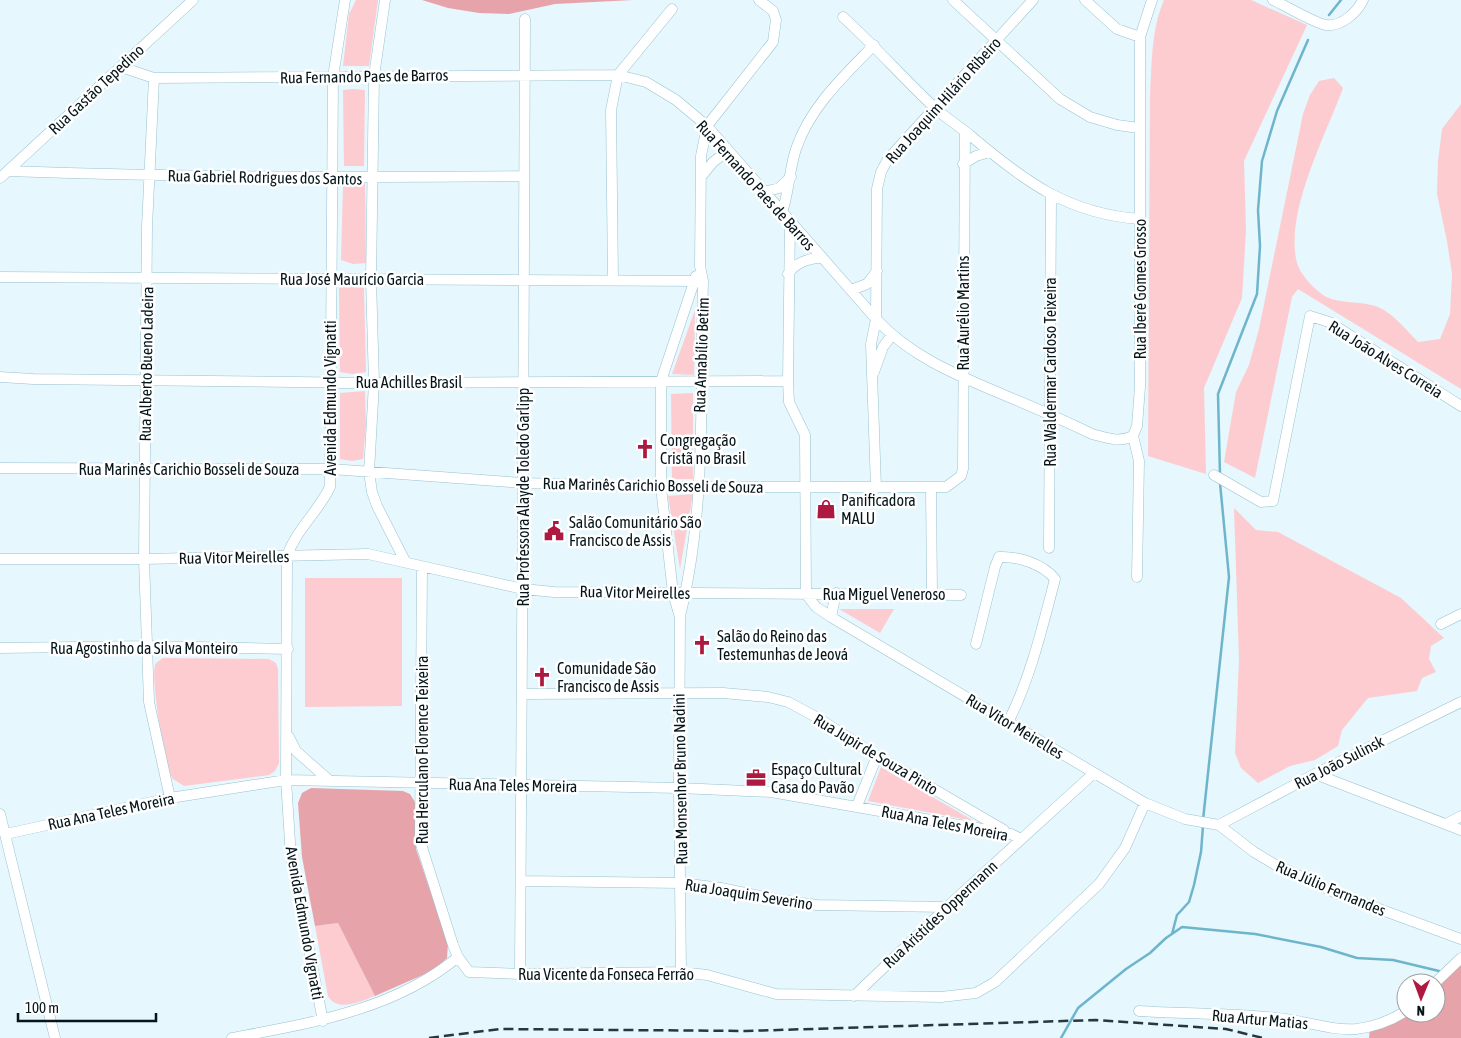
<svg xmlns="http://www.w3.org/2000/svg" width="1461" height="1038" font-family="'Asap Condensed',sans-serif">
  <style>
    .green { fill: #fcccd0 }
    .forest { fill: #e6a4aa }
    .lines { fill: none; stroke-linecap: round; stroke-linejoin: round }
    .stream { stroke: #6eb5cc; stroke-width: 2.5 }
    .minor-casing { stroke: #98c2d0; stroke-width: 11 }
    .minor { stroke: #fff; stroke-width: 10 }
    .rail { stroke: #27373c; stroke-width: 2.5; stroke-dasharray: 10 5; stroke-linecap: butt }
    .labels { text-anchor: middle; dominant-baseline: central; stroke-width: 5; stroke-linejoin: round; paint-order: stroke }
    .street-label { font-size: 16px; fill: #05151a; stroke: #fff }
    .poi-label { font-size: 16px; fill: #05151a; stroke: #fff; text-anchor: start }
  </style>
  <rect width="100%" height="100%" fill="#e6f7fd"/>
  <path class="green" d="M356,0H378L369,66H343L349,14Z
    M1164,0H1251L1307,25L1244,161L1246,230L1242,298L1204,388L1206,474L1148,456L1150,96C1152,64 1151,30 1164,0Z
    M1334,78L1343,88C1326,135 1284,213 1297,263C1300,274 1313,288 1323,295C1338,305 1361,300 1378,307C1394,314 1406,330 1418,342L1440,339L1450,314L1452,274L1447,241L1437,194L1438,161L1442,129L1461,104V389L1298,289L1292,297L1255,478L1224,462L1236,392L1249,365L1259,329L1303,114L1310,95L1319,81Z
    M353,89L365,90L364,166H344L343,90Z
    M354,183H365L366,263L353,264L341,260L343,186Z
    M352,284L364,288L366,372L353,374L340,372L339,288Z
    M695,310L694,375L672,374Z
    M365,391L366,425L363,459L352,461L340,459V393Z
    M693,393V479H672L671,394Z
    M693,494L680,569L668,496Z
    M1234,508L1256,530L1278,532L1401,598L1444,638L1431,646L1429,659L1436,672L1422,678L1417,691L1368,698L1342,730L1338,746L1315,760L1290,766L1258,783L1241,768L1235,753L1239,659Z
    M305,578H402V706L305,707Z
    M839,609H894L880,633Z
    M163,658L269,659L276,663L278,669L279,763L275,771L269,775L184,786L173,779C165,768 149,673 156,663Z
    M881,767L974,821L868,801Z
    M338,923L375,996C361,1001 338,1013 328,996L315,926Z"/>
  <path class="forest" d="M422,0H633L555,4L509,14L479,13L448,8Z
    M311,788L403,791L410,794L415,802L416,849L448,943L447,958L434,970L375,996L338,923L315,926L302,857L298,803L302,793Z
    M1461,959V1038H1369L1370,1027L1406,1013H1436V987Z"/>
  <g class="lines">
    <path class="stream" d="M1329,15L1341,0
      M1220,475L1218,394L1257,294L1260,246L1258,210L1262,161L1277,111L1308,40
      M1203,820L1229,577L1220,483
      M1172,934L1177,915L1189,902L1194,885L1201,852L1203,826
      M1061,1038L1078,1008L1126,969L1150,953L1166,938L1182,927L1255,934L1321,947L1357,958L1393,960L1439,971"/>
    <defs>
      <path id="minor" d="M385,0L374,76L371,280L374,383L369,472L372,492L377,506L405,561
        M953,0L1060,99L1090,117L1117,125L1139,128
        M1085,0L1117,29L1140,37
        M1273,0C1284,5 1316,24 1326,25C1342,27 1357,12 1363,0
        M843,17C875,46 903,78 935,108C946,118 959,126 971,136C1024,181 1068,214 1140,219
        M121,67L154,78L618,75L646,82L676,100L707,126L876,319C911,357 957,375 1004,395C1033,407 1063,420 1092,434C1107,438 1119,443 1133,436
        M154,78L147,227L144,559L149,702L170,798
        M963,164L976,156L990,152
        M8,171C180,177 351,178 523,176
        M701,177L713,162L728,151
        M0,178L193,0
        M764,192L779,188L791,177
        M782,213C789,192 789,170 796,149C810,107 844,76 874,45
        M790,222L788,381L789,402L805,435L806,594
        M788,274C796,262 808,259 822,257
        M0,277L703,281
        M613,279L611,110L618,75L672,9
        M851,290L867,284L877,271
        M874,372L883,347L892,335
        M0,377L33,379L374,383L788,381
        M0,468L331,469L523,483L661,487H946L961,476L963,469L965,131
        M1214,475L1261,502L1273,501L1310,316L1329,322L1461,406
        M876,488L871,344L876,319L877,189L881,172L888,159L1033,0
        M931,488L932,593
        M1049,548L1051,196
        M0,559H144L368,554L523,589L554,592L961,595
        M422,567L420,841L453,945L458,957L469,972L520,974L681,972L707,975L776,994L941,997L976,993L995,982L1099,884L1125,848L1145,803
        M1137,577L1139,461L1133,436L1137,426L1140,387V37L1152,0
        M806,594L816,607L831,617L1145,803L1185,819L1219,825L1254,852L1274,864L1336,893L1461,939
        M679,614L673,593L661,487V381L696,276
        M831,617L836,593
        M1441,624L1461,614
        M976,644L995,567L999,557C1018,556 1043,564 1055,579C1043,625 1030,680 1008,722
        M0,648L148,646L288,649
        M523,694L723,693L768,697L788,702L818,718L877,756L1004,830
        M289,737L296,751L330,781
        M1315,774L1461,830
        M857,806L877,756
        M0,814L55,1038
        M1446,824L1461,816
        M1219,825L1315,774L1461,702
        M6,834L170,798L286,780L679,788L771,792L1011,834L1021,839
        M521,881L681,883L721,888L780,900L817,905L947,907
        M681,972L679,788L680,616C707,508 700,392 703,281L700,266L701,156L707,126L773,42L776,20L773,11L759,0
        M520,974C523,656 523,337 525,19
        M1435,983L1461,958
        M854,996L947,907L1094,773
        M1139,1011C1185,1014 1231,1013 1277,1018C1303,1020 1330,1031 1356,1029C1373,1027 1392,1020 1406,1011
        M323,1021L291,858L286,780L287,556C296,530 318,512 330,487L333,77L345,0
        M232,1038C311,1023 394,1010 458,957"/>
    </defs>
    <use href="#minor" class="minor-casing"/>
    <use href="#minor" class="minor"/>
    <path class="rail" d="M429,1038L500,1029L746,1031L1096,1020L1226,1029L1263,1038"/>
  </g>
  <defs>
    <symbol id="church-bare" viewBox="-9 -9 18 18"><path d="M-1.2-6h2.4v3.5h3.3v2.4h-3.3V6h-2.4V-.1h-3.3v-2.4h3.3Z" fill="#ad1941" stroke="#fff" stroke-width="2.5" paint-order="stroke"/></symbol>
    <symbol id="shop-bare" viewBox="-9 -9 18 18"><path d="M-5-2.5h2.3a2.7 3.5 0 0 1 5.4 0H5L5.5 6h-11ZM-1.5-2.5h3a1.5 2.3 0 0 0-3 0Z" fill="#ad1941" stroke="#fff" stroke-width="2.5" paint-order="stroke"/></symbol>
    <symbol id="civic-bare" viewBox="-9 -9 18 18"><path d="M-.6-6.5H3V-4.5H.6V-3L4-1V1h2V6H-6V1h2V-1L-.6-3ZM-1.2 2.5V6h2.4V2.5Z" fill="#ad1941" stroke="#fff" stroke-width="2.5" paint-order="stroke"/></symbol>
    <symbol id="office-bare" viewBox="-9 -9 18 18"><path d="M-6-3h4V-5.5h4V-3h4V5H-6ZM-1-4.5V-3h2v-1.5ZM-6 0V1H6V0Z" fill="#ad1941" stroke="#fff" stroke-width="2.5" paint-order="stroke"/></symbol>
  </defs>
  <g fill-rule="evenodd">
    <use href="#church-bare" x="631" y="435" width="28" height="28"/>
    <use href="#shop-bare" x="812" y="495" width="28" height="28"/>
    <use href="#civic-bare" x="540" y="517" width="28" height="28"/>
    <use href="#church-bare" x="688" y="631" width="28" height="28"/>
    <use href="#church-bare" x="528" y="663" width="28" height="28"/>
    <use href="#office-bare" x="742" y="764" width="28" height="28"/>
  </g>
  <g class="labels">
    <g class="street-label">
      <text transform="translate(364 76) rotate(-1)">Rua Fernando Paes de Barros</text>
      <text transform="translate(96 89) rotate(-43)">Rua Gastão Tepedino</text>
      <text transform="translate(943 100) rotate(-48)">Rua Joaquim Hilário Ribeiro</text>
      <text transform="translate(265 177) rotate(1)">Rua Gabriel Rodrigues dos Santos</text>
      <text transform="translate(756 185) rotate(48)">Rua Fernando Paes de Barros</text>
      <text x="352" y="279">Rua José Maurício Garcia</text>
      <text transform="translate(1140 289) rotate(-90)">Rua Iberê Gomes Grosso</text>
      <text transform="translate(963 313) rotate(-90)">Rua Aurélio Martins</text>
      <text transform="translate(701 355) rotate(-88)">Rua Amabílio Betim</text>
      <text transform="translate(1386 359) rotate(32)">Rua João Alves Correia</text>
      <text transform="translate(146 364) rotate(-89)">Rua Alberto Bueno Ladeira</text>
      <text transform="translate(1050 372) rotate(-90)">Rua Waldermar Cardoso Teixeira</text>
      <text x="409" y="382">Rua Achilles Brasil</text>
      <text transform="translate(330 398) rotate(-90)">Avenida Edmundo Vignatti</text>
      <text x="189" y="469">Rua Marinês Carichio Bosseli de Souza</text>
      <text transform="translate(653 485) rotate(1)">Rua Marinês Carichio Bosseli de Souza</text>
      <text transform="translate(523 497) rotate(-90)">Rua Professora Alayde Toledo Garlipp</text>
      <text transform="translate(234 557) rotate(-1)">Rua Vitor Meirelles</text>
      <text transform="translate(635 592) rotate(1)">Rua Vitor Meirelles</text>
      <text x="884" y="594">Rua Miguel Veneroso</text>
      <text x="144" y="648">Rua Agostinho da Silva Monteiro</text>
      <text transform="translate(1015 726) rotate(31)">Rua Vitor Meirelles</text>
      <text transform="translate(422 750) rotate(-90)">Rua Herculano Florence Teixeira</text>
      <text transform="translate(876 754) rotate(31)">Rua Jupir de Souza Pinto</text>
      <text transform="translate(1339 762) rotate(-27)">Rua João Sulinsk</text>
      <text transform="translate(680 779) rotate(-91)">Rua Monsenhor Bruno Nadini</text>
      <text transform="translate(513 785) rotate(1)">Rua Ana Teles Moreira</text>
      <text transform="translate(111 811) rotate(-12)">Rua Ana Teles Moreira</text>
      <text transform="translate(945 823) rotate(11)">Rua Ana Teles Moreira</text>
      <text transform="translate(1331 888) rotate(23)">Rua Júlio Fernandes</text>
      <text transform="translate(749 894) rotate(9)">Rua Joaquim Severino</text>
      <text transform="translate(940 914) rotate(-43)">Rua Aristides Oppermann</text>
      <text transform="translate(305 923) rotate(80)">Avenida Edmundo Vignatti</text>
      <text x="606" y="974">Rua Vicente da Fonseca Ferrão</text>
      <text transform="translate(1260 1019) rotate(5)">Rua Artur Matias</text>
    </g>
    <g class="poi-label">
      <text x="660" y="440">Congregação<tspan x="660" dy="18">Cristã no Brasil</tspan></text>
      <text x="841" y="500">Panificadora<tspan x="841" dy="18">MALU</tspan></text>
      <text x="569" y="522">Salão Comunitário São<tspan x="569" dy="18">Francisco de Assis</tspan></text>
      <text x="717" y="636">Salão do Reino das<tspan x="717" dy="18">Testemunhas de Jeová</tspan></text>
      <text x="557" y="668">Comunidade São<tspan x="557" dy="18">Francisco de Assis</tspan></text>
      <text x="771" y="769">Espaço Cultural<tspan x="771" dy="18">Casa do Pavão</tspan></text>
    </g>
  </g>
  <g transform="translate(1421 998) rotate(181)"><circle r="24" fill="#ffffff" stroke="#9ba1a3"/>
  <path d="M0-4L9 19L0 12L-9 19Z" fill="#ad1941"/>
  <text y="-8" font-size="14" font-weight="bold" text-anchor="middle" fill="#05151a">N</text>
  </g>
  <path d="M18 1013v8h138v-8" fill="none" stroke="#05151a" stroke-width="2.5"/>
  <text x="25" y="1013" font-size="15" fill="#05151a" stroke="#ffffff" stroke-width="4" paint-order="stroke">100 m</text>
</svg>
